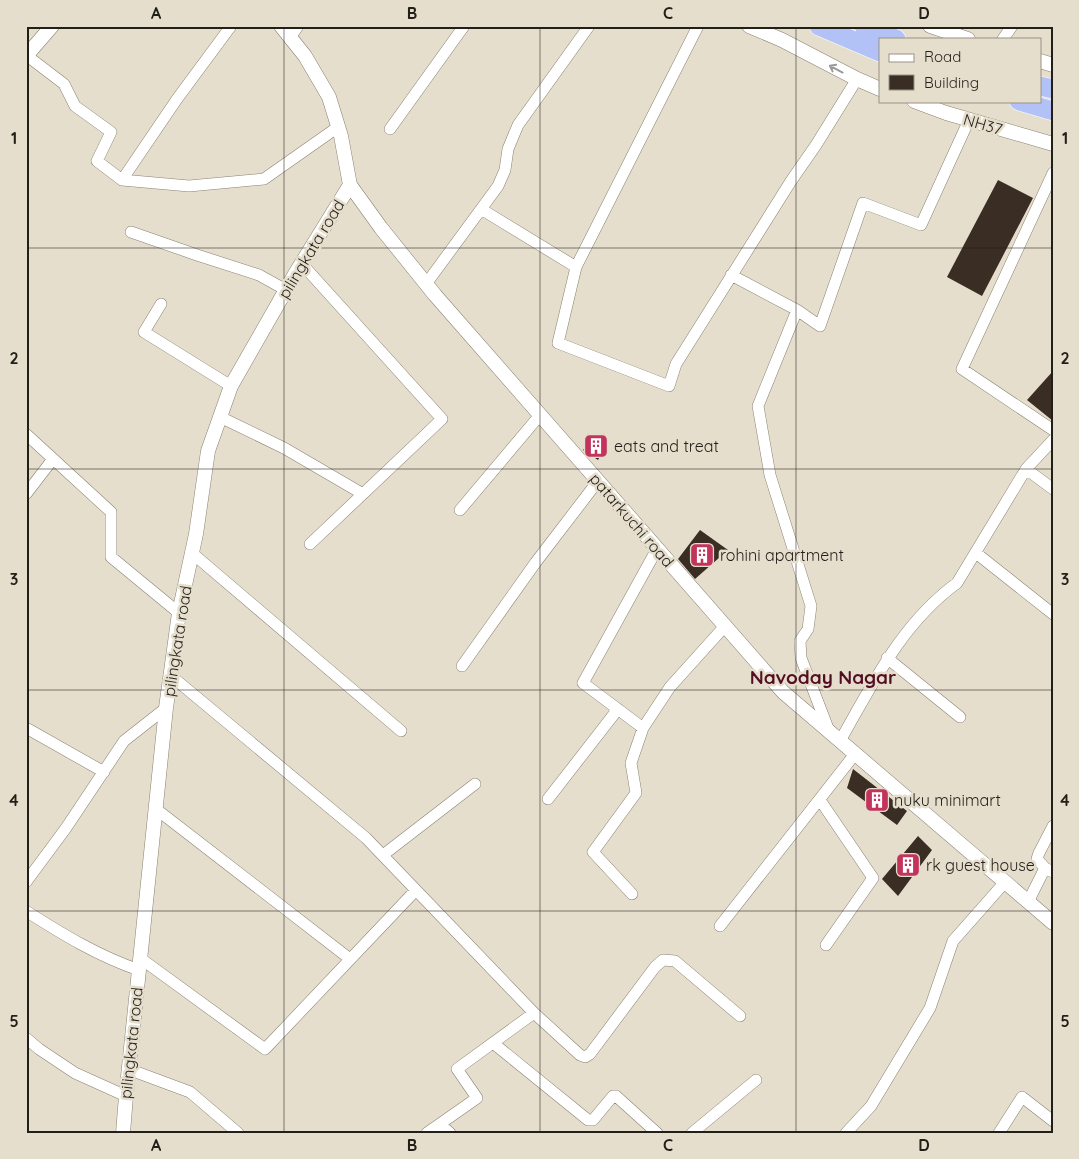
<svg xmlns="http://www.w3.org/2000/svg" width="1079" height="1159" font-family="Quicksand,sans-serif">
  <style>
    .building { fill: #3a2d24 }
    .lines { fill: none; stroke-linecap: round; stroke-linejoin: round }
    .minor-casing { stroke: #898272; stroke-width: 12 }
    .tertiary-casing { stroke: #898272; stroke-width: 15 }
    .trunk-casing { stroke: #fff; stroke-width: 20 }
    .minor { stroke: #fff; stroke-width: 11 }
    .tertiary { stroke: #fff; stroke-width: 14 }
    .trunk { stroke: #b3c2f6; stroke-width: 19 }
    .oneway { stroke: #9c9a98 }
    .grid { fill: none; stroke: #221f19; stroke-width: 1; stroke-opacity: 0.55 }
    .labels { text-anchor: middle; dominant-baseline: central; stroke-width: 5; stroke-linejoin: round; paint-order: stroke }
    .street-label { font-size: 16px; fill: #221f19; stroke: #e6decd }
    .poi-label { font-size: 16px; fill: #221f19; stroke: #e6decd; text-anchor: start }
    .quarter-label { font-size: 19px; font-weight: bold; fill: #530f22; stroke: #e6decd }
    .neatline { fill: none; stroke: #221f19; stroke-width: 2 }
    .grid-label { font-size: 16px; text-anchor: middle; font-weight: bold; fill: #221f19 }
  </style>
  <rect width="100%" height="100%" fill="#e6decd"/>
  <path class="building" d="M998,180L1033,198L982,296L947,277Z
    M1053,371V421L1027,400Z
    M597,434L608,442L598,460L583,450Z
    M700,530L728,550L695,579L678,559Z
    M853,769L907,811L897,825L847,788Z
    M918,836L932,850L898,896L882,879Z"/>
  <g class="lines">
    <defs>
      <path id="minor" d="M231,26L177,99L122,180L189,186L264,179L338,127
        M290,38L298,26
        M1003,39L1012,26
        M26,55L64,84L75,106L111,132L97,161L122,180
        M390,129L464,26
        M1053,173L962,369L1053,430
        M481,209L576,267L698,26
        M131,232L197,255L259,275L286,290
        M302,264L442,419L310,544
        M576,267L558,343L669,386L676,364L791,181L816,145L857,79
        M731,275L797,310L820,326L863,203L921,225L969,120
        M426,284L498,186L505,170L508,149L518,125L589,26
        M161,304L144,332L231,386
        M797,310L758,406L770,475L811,606L808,629L800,641L801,658L829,731
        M220,417L284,448L363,494
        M26,434L111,512V557L179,613
        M1026,469L1053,489
        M26,494L53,459
        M460,510L540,415
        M192,553L401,731
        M976,553L1053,614
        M887,658L960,717
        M462,666L536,562L598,481
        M170,675L366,838L534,1013L457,1069L477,1098L427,1133
        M643,728L583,683L657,549
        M28,729L104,772
        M840,741C873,683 902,623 957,583L1026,469L1053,440
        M548,799L618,709
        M820,800L873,878L826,945
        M156,809L350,959
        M1053,826L1039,853L1037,859L1045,868L1053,872
        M383,855L475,784
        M26,882L66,828L124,741L166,708
        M632,894L593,852L636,793L631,763L643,728L670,687L725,626
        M1028,902L1045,868
        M26,911C62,934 98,956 139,970
        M720,926L855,754
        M140,958L265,1049L416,890
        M534,1013L580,1055L585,1057L590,1054L655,967L663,960L675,961L740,1016
        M26,1038L39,1049L75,1073L126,1096
        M493,1043L588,1120H593L613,1096H616L657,1133
        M128,1069L190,1092L238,1133
        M440,1124L450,1133
        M692,1133L756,1080
        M846,1133L871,1106L930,1008L953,941L1005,882
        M999,1133L1022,1097L1053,1121"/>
      <path id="tertiary" d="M281,26L305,56L329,97L341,136L350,185L381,228L435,295L783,692L1053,923
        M749,26L782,40L857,79L880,89
        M930,26L968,39
        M26,56L52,26
        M1040,61L1053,65
        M914,101L946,113L1053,144
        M123,1133L126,1096L166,708L179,613L196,534L208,451L231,386L295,274L350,185"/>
      <path id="trunk" d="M819,26L880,52
        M864,26L896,39
        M1040,86L1053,89
        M1019,101L1053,111"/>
    </defs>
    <use href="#minor" class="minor-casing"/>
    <use href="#tertiary" class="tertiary-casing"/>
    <use href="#trunk" class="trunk-casing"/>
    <use href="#minor" class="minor"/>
    <use href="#tertiary" class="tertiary"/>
    <use href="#trunk" class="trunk"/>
  </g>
  <defs><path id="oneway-shaft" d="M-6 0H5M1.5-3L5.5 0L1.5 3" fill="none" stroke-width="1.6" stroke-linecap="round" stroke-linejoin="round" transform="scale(1.25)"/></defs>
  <use class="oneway" href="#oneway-shaft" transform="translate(836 69) rotate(-152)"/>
  <path class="grid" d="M284,26V1133M540,26V1133M796,26V1133M26,248H1053M26,469H1053M26,690H1053M26,911H1053"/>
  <defs>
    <symbol id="building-square" viewBox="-11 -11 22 22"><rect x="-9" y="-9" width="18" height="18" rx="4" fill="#c3345c" stroke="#e6decd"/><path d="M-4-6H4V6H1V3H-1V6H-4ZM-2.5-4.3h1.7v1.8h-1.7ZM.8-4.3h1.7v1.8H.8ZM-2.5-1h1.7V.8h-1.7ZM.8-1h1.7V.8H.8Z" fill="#fff"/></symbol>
  </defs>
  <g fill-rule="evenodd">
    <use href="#building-square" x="582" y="432" width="28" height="28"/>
    <use href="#building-square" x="688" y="541" width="28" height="28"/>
    <use href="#building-square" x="863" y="786" width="28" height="28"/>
    <use href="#building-square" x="894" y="851" width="28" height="28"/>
  </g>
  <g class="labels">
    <g class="street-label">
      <text transform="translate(983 124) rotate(16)">NH37</text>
      <text transform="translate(311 249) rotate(-59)">pilingkata road</text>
      <text transform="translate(632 520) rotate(49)">patarkuchi road</text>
      <text transform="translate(177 641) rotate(-81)">pilingkata road</text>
      <text transform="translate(131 1043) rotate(-84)">pilingkata road</text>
    </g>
    <g class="poi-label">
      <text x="614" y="446">eats and treat</text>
      <text x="720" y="555">rohini apartment</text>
      <text x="894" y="800">nuku minimart</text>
      <text x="926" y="865">rk guest house</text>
    </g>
    <g class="quarter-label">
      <text x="823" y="677">Navoday Nagar</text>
    </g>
  </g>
  <rect width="1079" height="1159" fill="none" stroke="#e6decd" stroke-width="55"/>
  <rect x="879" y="38" width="162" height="65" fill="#e6decd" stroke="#989285"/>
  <rect x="889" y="54" width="25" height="8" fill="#ffffff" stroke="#989285"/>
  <text x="924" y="62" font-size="15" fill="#221f19">Road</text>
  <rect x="889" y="75" width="25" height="15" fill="#3a2d24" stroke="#989285"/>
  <text x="924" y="88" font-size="15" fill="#221f19">Building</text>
  <rect x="28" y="28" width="1024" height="1104" class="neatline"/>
  <g class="grid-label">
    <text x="156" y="19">A</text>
    <text x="412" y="19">B</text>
    <text x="668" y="19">C</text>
    <text x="924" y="19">D</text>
    <text x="14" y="144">1</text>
    <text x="1065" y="144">1</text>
    <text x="14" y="364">2</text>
    <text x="1065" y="364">2</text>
    <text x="14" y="585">3</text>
    <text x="1065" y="585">3</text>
    <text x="14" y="806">4</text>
    <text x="1065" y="806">4</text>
    <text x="14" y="1027">5</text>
    <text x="1065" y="1027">5</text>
    <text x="156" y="1151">A</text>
    <text x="412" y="1151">B</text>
    <text x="668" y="1151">C</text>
    <text x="924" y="1151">D</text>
  </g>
</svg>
